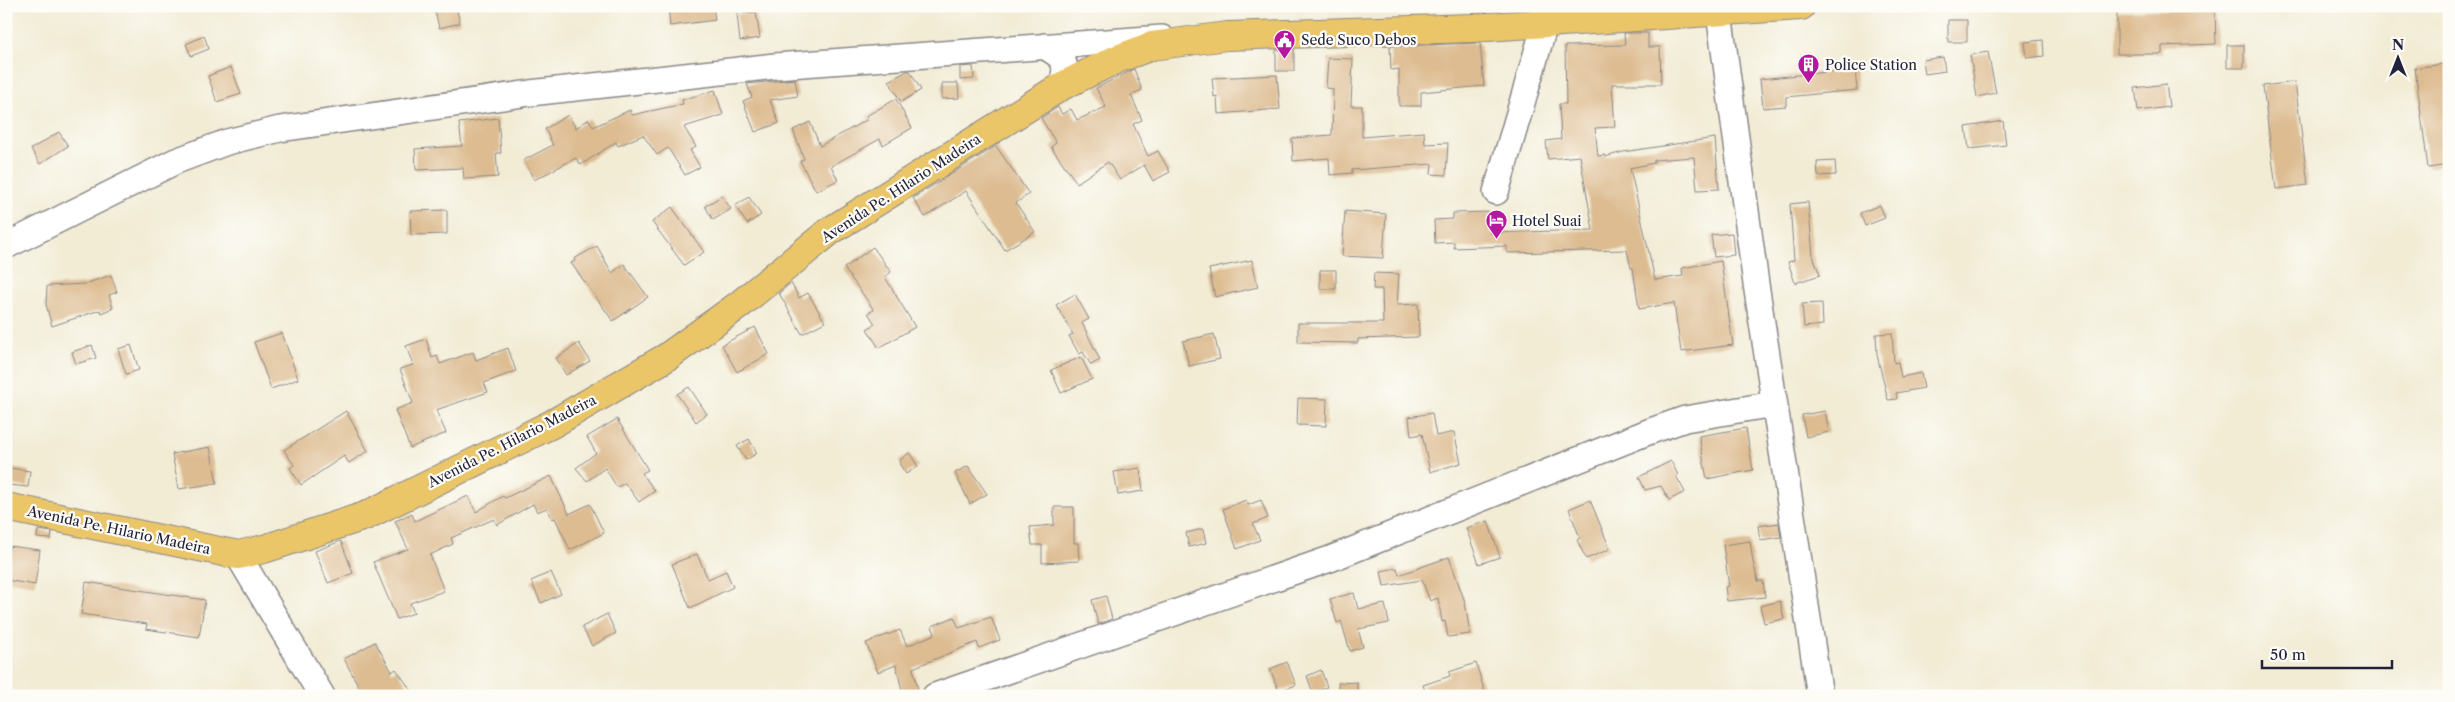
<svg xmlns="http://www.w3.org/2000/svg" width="2455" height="702" font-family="'Libre Caslon Text',serif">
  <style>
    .building { fill: #ddbc91 }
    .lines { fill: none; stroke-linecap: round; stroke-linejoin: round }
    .minor-casing { stroke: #8a8788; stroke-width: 28 }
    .major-casing { stroke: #8a8788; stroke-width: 30 }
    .minor { stroke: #fff; stroke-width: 25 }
    .major { stroke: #ebc669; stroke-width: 28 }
    .labels { text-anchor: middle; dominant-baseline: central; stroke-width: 4.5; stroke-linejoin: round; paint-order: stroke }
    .poi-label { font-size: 14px; fill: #22223b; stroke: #fdfcf7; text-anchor: start }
    .street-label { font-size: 14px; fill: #22223b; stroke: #fdfcf7 }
  </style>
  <rect width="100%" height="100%" fill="#fdfcf7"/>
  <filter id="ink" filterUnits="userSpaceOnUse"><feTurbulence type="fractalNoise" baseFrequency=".02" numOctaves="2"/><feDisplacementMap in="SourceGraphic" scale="10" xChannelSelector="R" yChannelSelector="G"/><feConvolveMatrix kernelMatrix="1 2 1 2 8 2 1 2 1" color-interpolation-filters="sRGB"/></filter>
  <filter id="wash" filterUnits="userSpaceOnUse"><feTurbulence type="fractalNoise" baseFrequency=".0096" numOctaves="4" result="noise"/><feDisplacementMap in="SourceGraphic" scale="20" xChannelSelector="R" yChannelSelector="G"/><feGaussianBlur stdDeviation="1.12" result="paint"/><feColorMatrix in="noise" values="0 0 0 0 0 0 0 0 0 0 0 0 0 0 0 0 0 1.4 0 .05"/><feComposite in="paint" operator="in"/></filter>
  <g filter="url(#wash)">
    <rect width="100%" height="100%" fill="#f2ecd5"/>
    <g id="blocks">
      <path class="building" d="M434,6H456L460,23L439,28Z
        M668,6H713L715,20L670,26Z
        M2215,9L2216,44L2162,46V54H2117V11Z
        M756,12L760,38L740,41L737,14Z
        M1948,20H1967V42H1948Z
        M1624,33H1648V47H1660L1661,84H1612L1615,127L1595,128L1598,156L1605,155V157L1623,152L1715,138L1719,189L1697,190L1694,157L1654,160V163L1630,168L1655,280L1683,276L1682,268L1721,261L1733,345L1681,352L1674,303L1639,309L1633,268H1631L1627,250L1507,253V246L1454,248V242L1435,243L1434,220L1453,219V213L1489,212L1490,233L1593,230L1580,156L1548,159L1546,141L1561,139L1559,104H1566L1565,46L1625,45Z
        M204,36L209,49L191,56L186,44Z
        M2043,40L2044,56L2027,58L2025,42Z
        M1480,43L1484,86L1421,92V106H1399V69L1391,70L1390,46Z
        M2227,45H2244V68H2227Z
        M1294,49V71H1276V50Z
        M1988,52L1996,93L1977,97L1970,55Z
        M1943,57L1945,71L1925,74L1923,60Z
        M1328,58L1353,59L1351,106H1362V137L1424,132L1425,144L1448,143L1446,175L1431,174L1432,164L1352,170V173L1330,175L1329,158L1293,161L1292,138L1332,135L1333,89L1326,88Z
        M2449,63V165L2428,168L2415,68Z
        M973,66L974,79L960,80V67Z
        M231,67L241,94L217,102L208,76Z
        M1134,69L1142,90L1131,95L1142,120L1133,124L1148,156L1158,151L1170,172L1153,181L1144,165L1120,180L1108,162L1077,183L1051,147L1056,143L1041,118L1058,107L1062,114L1071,109L1077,120L1106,107L1096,88Z
        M1855,69L1857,90L1786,97V106L1763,108L1760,79Z
        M907,71H910L921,90L901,102L889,81Z
        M1277,75L1280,109L1218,114L1217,96L1214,97L1212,78Z
        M795,79L798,96L770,100L779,123L755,132L743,101L752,97L747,84Z
        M2295,82L2308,185L2276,189L2263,86Z
        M942,83H958L959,98L942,99Z
        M2166,84L2169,107L2138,111L2135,88Z
        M715,90L723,115L684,127L696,147L690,150L700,167L685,175L668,148L657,155L643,135L618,146L616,142L581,165L576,158L534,180L524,160L553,145L545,129L568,115L576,128L589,119L593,127L630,110L632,115L683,104L682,100Z
        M896,99L912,128L883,145L880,139L831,166L838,180L816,191L800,161L804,159L793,130L810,122L820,146L868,119L866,116Z
        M498,118L501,153H496L498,177L464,179L463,168L416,170L415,149L462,146L459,123Z
        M2003,121L2006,145L1969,149L1966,127Z
        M59,132L68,146L40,164L31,149Z
        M996,146L1029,194L1016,203L1035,232L1005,250L966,191L925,217L913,198Z
        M1835,161L1836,175L1818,176L1817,162Z
        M722,196L731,209L713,220L705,206Z
        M749,197L761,215L747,224L735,206Z
        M1808,202L1813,256L1820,275L1795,283L1788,262L1794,260L1790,204Z
        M1880,205L1885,218L1865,226L1860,213Z
        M672,207L704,252L684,265L652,222Z
        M447,210V234L411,235L410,211Z
        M1345,211L1386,214L1383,258L1342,256Z
        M1732,233L1734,255L1714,257L1711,235Z
        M597,246L612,273L624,264L648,297L613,321L571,263L575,261L574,259Z
        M873,247L891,272L885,277L915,327L879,348L867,329L875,324L868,313L874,310L844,268Z
        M1252,260L1258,287L1215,297L1209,269Z
        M1320,270H1336V289H1320Z
        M1374,273L1399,274L1397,305L1418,304L1419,337L1358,339V343L1298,342V323H1383L1382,289H1373Z
        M111,275L117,292L109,295L113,308L101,313L100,310L52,326L46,305L47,286L85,284Z
        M791,283L799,298L808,293L825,322L802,334L779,293Z
        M1075,294L1089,319L1082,323L1100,360L1091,365L1083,352L1079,354L1069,336L1073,334L1056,305Z
        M1822,303L1823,325L1804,327L1802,304Z
        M755,327L769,354L737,372L722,345Z
        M282,333L298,379L271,389L254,342Z
        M1892,333L1894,363L1898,362L1901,377L1921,373L1924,388L1896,393L1897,399L1888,400L1877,355L1876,334Z
        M1214,334L1220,359L1189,366L1183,341Z
        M426,339L432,358L437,356L440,364L473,352L476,360L508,348L516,371L484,383L488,392L436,410L446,433L410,448L395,410L413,403L400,369L413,365L406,346Z
        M579,343L590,361L566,375L556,358Z
        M92,345L96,358L76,364L72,352Z
        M131,345L139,370L126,374L118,349Z
        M1081,357L1092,379L1061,393L1051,370Z
        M689,387L707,414L696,422L677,394Z
        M1298,398L1327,399L1326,426L1297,425Z
        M346,411L368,451L349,463L344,456L301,485L290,468L294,465L284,450Z
        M1825,411L1829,432L1806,437L1802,415Z
        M1432,413L1436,436L1454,432L1461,463L1430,472L1422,434L1411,436L1409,417Z
        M617,419L648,470L642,473L655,491L639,502L625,483L617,487L605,468L587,481L576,468L596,453L587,437Z
        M1746,428L1753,470L1707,479L1699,436Z
        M749,439L757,453L746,460L737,446Z
        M210,447L217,483L179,489L172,454Z
        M909,453L918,466L906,474L900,465V460Z
        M1671,461L1678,475L1676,476L1685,492L1669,500L1661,486L1645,490L1639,477Z
        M968,466L987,494L970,504L955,473Z
        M11,468L30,471L28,487L9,485Z
        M1140,468L1143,491L1118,495L1114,472Z
        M551,476L569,514L590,504L604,533L570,550L555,518L552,519L547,508L537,512L533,504L497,525L494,519L451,538L453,544L430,555L444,591L410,603L414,613L397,619L373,562L408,549L395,521L412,514L415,521L468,496L476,512L503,496L505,498Z
        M1246,500L1248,505L1261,500L1268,518L1253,524L1260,540L1237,549L1223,509Z
        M1590,500L1610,549L1586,559L1577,540L1580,538L1569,509Z
        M1054,507H1074V543H1078L1079,561L1042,563V545H1032L1030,527L1054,525Z
        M1488,521L1500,557L1479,564L1466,528Z
        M1779,523L1781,537L1760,540L1758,526Z
        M1203,529L1206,543L1189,547L1186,533Z
        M38,530L52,532L51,539L37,538Z
        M341,541L353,573L328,583L315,551Z
        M1750,541L1753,562L1758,581H1763L1765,597L1727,601L1725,587L1729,586L1723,545Z
        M9,546L40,550L35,585L6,580Z
        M697,554L708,579L726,571L733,587L690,608L672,564Z
        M1449,557L1465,602L1470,634L1448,637L1445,621L1442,622L1438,598L1430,601L1422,580L1384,586L1381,571L1397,568L1399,575Z
        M551,572L561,594L541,603L531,581Z
        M86,582L205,600L199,637L146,629L147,624L81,614Z
        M1354,593L1358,609L1385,604L1389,623L1358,629L1363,647L1350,651L1341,621L1337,623L1330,599Z
        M1106,596L1112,619L1098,624L1092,600Z
        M1780,601L1784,619L1764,623L1760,606Z
        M607,614L616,633L592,646L582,627Z
        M954,617L959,628L991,617L1000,640L979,648L977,642L913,668L918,690L903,694L896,665L878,672L866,643L900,630L907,646L935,634L932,626Z
        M375,642L392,672L396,669L415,696H364L344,659Z
        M1287,662L1296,685L1279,691L1270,669Z
        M1476,663L1485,693L1475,696H1427L1423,685L1450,676L1449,672Z
        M1321,670L1327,687L1313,693L1307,676Z
        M1357,682V696H1339L1338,683Z"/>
    </g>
  </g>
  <g filter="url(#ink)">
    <use href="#blocks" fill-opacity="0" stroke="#8a8788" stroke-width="1"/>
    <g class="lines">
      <defs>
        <path id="minor" d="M1719,13L1756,284L1820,696
          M1044,46C1065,58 1068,62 1062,86
          M1496,192L1545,24
          M6,246L176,161L227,142L280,129L530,93L775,66L1162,38
          M238,555L322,696
          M935,696L1330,559L1648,432L1685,419L1774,404"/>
        <path id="major" d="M6,507L238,555L264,549L365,516L552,424L667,357L739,305L830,231L1062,86L1117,59L1152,46L1227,36L1472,28L1801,6"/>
      </defs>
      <use href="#minor" class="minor-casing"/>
      <use href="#major" class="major-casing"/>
      <use href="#minor" class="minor"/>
      <use href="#major" class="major"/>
    </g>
  </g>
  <defs>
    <symbol id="civic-pin" viewBox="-11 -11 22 30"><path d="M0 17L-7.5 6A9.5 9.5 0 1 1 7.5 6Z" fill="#b5179e" stroke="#fdfcf7"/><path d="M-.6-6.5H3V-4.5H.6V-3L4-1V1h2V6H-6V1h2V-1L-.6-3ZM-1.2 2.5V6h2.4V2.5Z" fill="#fff"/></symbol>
    <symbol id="building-pin" viewBox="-11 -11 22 30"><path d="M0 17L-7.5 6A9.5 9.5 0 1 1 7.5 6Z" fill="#b5179e" stroke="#fdfcf7"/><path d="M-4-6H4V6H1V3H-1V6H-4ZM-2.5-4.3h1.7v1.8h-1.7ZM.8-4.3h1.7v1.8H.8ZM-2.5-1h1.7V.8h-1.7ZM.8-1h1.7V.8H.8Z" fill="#fff"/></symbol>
    <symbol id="hotel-pin" viewBox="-11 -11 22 30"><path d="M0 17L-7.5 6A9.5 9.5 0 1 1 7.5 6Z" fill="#b5179e" stroke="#fdfcf7"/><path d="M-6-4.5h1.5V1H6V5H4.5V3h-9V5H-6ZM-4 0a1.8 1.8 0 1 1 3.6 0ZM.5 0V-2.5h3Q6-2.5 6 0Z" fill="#fff"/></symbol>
  </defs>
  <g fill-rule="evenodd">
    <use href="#civic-pin" x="1272" y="28" width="25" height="34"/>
    <use href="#building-pin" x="1796" y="52" width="25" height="34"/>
    <use href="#hotel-pin" x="1484" y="208" width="25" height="34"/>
  </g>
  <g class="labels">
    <g class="poi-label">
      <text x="1301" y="40">Sede Suco Debos</text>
      <text x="1825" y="65">Police Station</text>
      <text x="1512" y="221">Hotel Suai</text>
    </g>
    <g class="street-label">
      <text transform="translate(901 188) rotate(-33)">Avenida Pe. Hilario Madeira</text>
      <text transform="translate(512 441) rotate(-27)">Avenida Pe. Hilario Madeira</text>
      <text transform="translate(119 530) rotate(12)">Avenida Pe. Hilario Madeira</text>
    </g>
  </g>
  <rect width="2455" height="702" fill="none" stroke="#fdfcf7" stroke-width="25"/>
  <g transform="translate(2398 58)" stroke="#fdfcf7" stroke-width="4" paint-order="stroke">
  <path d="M0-4L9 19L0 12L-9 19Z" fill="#22223b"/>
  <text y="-8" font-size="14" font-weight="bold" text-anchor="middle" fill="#22223b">N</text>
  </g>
  <path d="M2262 660v8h130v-8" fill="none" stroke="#22223b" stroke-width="2.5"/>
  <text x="2270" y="660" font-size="15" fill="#22223b" stroke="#fdfcf7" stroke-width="4" paint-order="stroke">50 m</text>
</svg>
